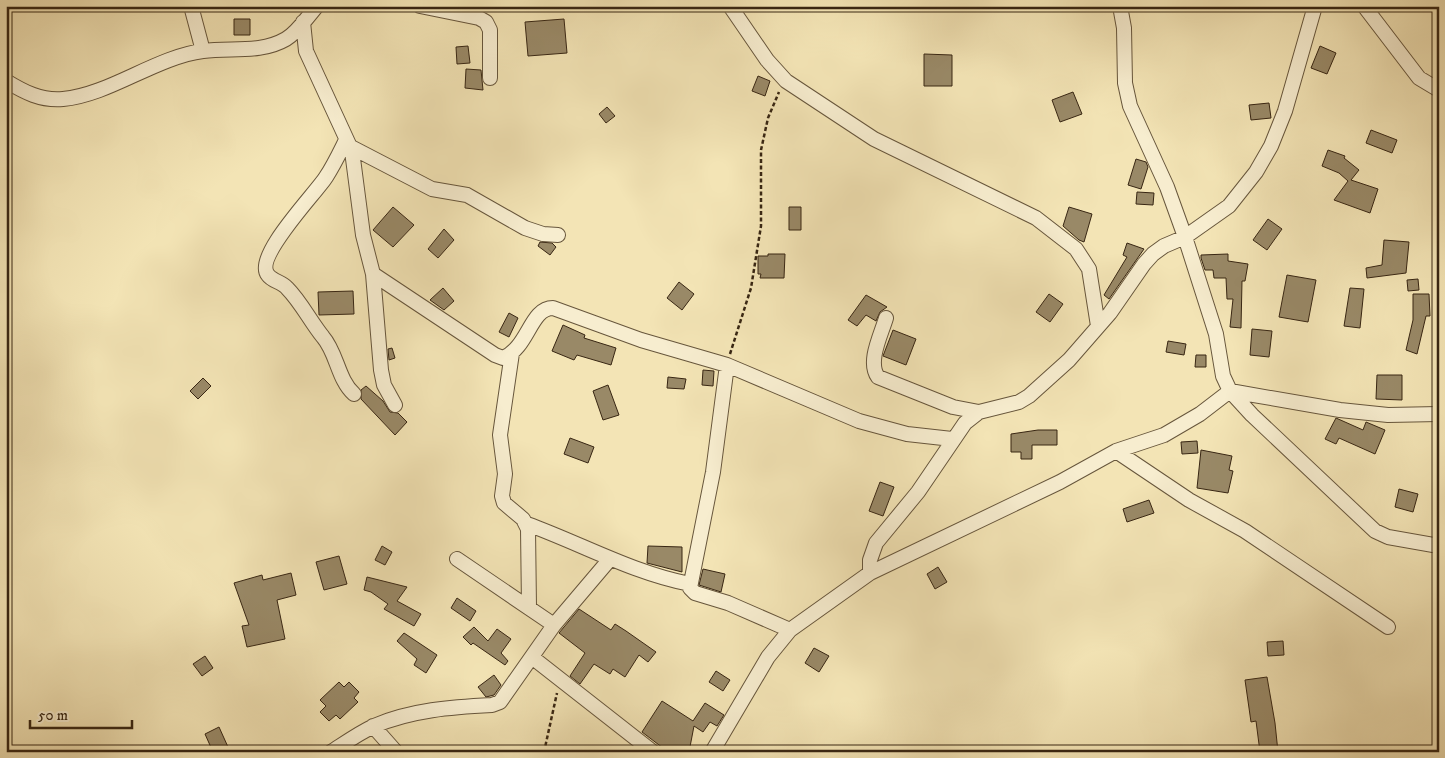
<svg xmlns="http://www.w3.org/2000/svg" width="1445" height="758" font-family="'IM FELL DW Pica',serif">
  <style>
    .building { fill: #998967; stroke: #382613 }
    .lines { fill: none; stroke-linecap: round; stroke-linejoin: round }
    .minor-casing { stroke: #67563c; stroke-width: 16 }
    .path { stroke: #382613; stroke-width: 2.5; stroke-dasharray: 4 2.5; stroke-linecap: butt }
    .minor { stroke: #f7edcf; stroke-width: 14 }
  </style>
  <rect width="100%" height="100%" fill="#f3e4b5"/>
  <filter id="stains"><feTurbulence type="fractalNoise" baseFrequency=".004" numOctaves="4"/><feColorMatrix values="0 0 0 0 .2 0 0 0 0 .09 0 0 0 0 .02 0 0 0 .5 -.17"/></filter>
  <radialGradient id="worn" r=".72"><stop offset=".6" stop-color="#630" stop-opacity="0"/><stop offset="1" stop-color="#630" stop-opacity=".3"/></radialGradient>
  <path class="building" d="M234,19H250V35H234Z
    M564,19L567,53L528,56L525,22Z
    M468,46L470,63L457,64L456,47Z
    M1320,46L1336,53L1327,74L1311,68Z
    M924,54L952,55V86H924Z
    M466,69L481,70L483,90L465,88Z
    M758,76L770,81L765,96L752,91Z
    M1073,92L1082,114L1060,122L1052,100Z
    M1269,103L1271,118L1251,120L1249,105Z
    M607,107L615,116L606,123L599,114Z
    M1371,130L1397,140L1392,153L1366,143Z
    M1328,150L1345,156L1344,158L1359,170L1351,180L1378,189L1370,213L1334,200L1348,181L1339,173L1322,166Z
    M1136,159L1146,162L1148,167L1141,189L1128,185Z
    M1137,192L1154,193L1153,205L1136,204Z
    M393,207L414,225L393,247L373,230Z
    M789,207H801V230H789Z
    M1069,207L1092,214L1084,242L1079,240L1063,226Z
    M1268,219L1282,229L1267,250L1253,240Z
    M444,229L454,240L438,258L428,249Z
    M1384,240L1409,242L1406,273L1367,278L1366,268L1382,265Z
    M540,242L552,243L556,247L550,255L538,246Z
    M1127,243L1144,249L1109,299L1104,295L1127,257L1123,255Z
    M768,254H785L784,278H760L761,274H758V256H768Z
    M1228,254V261L1248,264L1245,281H1242L1241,328L1230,327L1233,299H1227L1226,278H1214L1213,270H1205L1201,258V255Z
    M1287,275L1316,280L1308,322L1279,317Z
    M1418,279L1419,290L1408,291L1407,280Z
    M679,282L694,294L682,310L667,298Z
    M443,288L454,301L444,310L430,300Z
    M1350,288L1364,289L1360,328L1344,326Z
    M353,291L354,314L319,315L318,292Z
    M1049,294L1063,304L1050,322L1036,312Z
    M1413,294H1429L1430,316H1426L1417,354L1406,350L1413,320Z
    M866,295L887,307L880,312L876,321L866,315L857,326L848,320Z
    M509,313L518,318L509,337L499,332Z
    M563,325L585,335L584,338L616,348L611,365L577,355L574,360L552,351Z
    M1252,329L1272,331L1269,357L1250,355Z
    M893,330L916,339L906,365L883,356Z
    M1168,341L1186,344L1184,355L1166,352Z
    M392,348L395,358L389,360L388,349Z
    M1196,355H1206V367H1195Z
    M703,370L714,371L713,386L702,385Z
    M1377,375H1402V400L1376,399Z
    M668,377L686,379L684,389L667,388Z
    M203,378L211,386L198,399L190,391Z
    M608,385L619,415L603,420L593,391Z
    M366,386L383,401L390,412L398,413L407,422L395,435L361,399V390Z
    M1336,418L1363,430L1366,422L1385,430L1375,454L1339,438L1336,444L1325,439Z
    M1038,430H1057V445H1032V459H1021V452H1011V434Z
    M570,438L594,447L588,463L564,454Z
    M1197,441L1198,453L1182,454L1181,442Z
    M1201,450L1232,456L1229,470L1233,471L1228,493L1197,488Z
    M880,482L894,487L883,516L869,511Z
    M1399,489L1418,494L1413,512L1395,507Z
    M1149,500L1154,513L1127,522L1123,509Z
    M382,546L392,552L385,565L375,560Z
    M648,546L682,547V572L647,563Z
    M339,556L347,584L324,590L316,562Z
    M938,567L947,582L935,589L927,574Z
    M703,569L725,574L721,592L699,585Z
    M291,573L296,595L277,600L285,639L247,647L242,626L249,625L234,583L262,575L263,580Z
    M367,577L407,587L397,601L421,614L414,626L384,609L388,604L371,592L364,590Z
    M457,598L476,611L470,621L451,608Z
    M579,609L611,630L615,624L626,631L656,652L648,662L639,655L625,677L613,669L610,674L594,664L580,684L570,676L585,653L559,633Z
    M474,627L488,641L497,629L511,639L501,653L508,661L505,665L473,643L471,645L463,637Z
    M404,633L437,655L426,673L414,665L417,659L397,641Z
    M1283,641L1284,655L1268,656L1267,642Z
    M814,648L829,656L819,672L805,663Z
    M205,656L213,668L202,676L193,664Z
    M716,671L730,680L723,691L709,682Z
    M494,675L501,685L494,695L486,697L478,687Z
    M1267,677L1275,723L1278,752H1260L1256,721L1251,722L1245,680Z
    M339,682L344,687L349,682L359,692L354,698L358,702L340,719L336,715L329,721L320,712L326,706L320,700Z
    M662,701L693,721L705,703L724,715L717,726L710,722L703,732L694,726L689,752H662L663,748L642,732Z
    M219,727L228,747L213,752L205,734Z"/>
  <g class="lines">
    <defs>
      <path id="minor" d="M191,6L203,51
        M420,6L479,18L486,22L490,30V78
        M730,6L767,60L786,81L874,139L1036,218L1076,249L1089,269L1098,326
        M1120,6L1124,28L1125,83L1130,106L1167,187L1185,237L1216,334L1223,376L1230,391L1252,415L1375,531L1388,537L1439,546
        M1364,6L1419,78L1439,90
        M303,22L306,51L352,151L363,235L373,274L381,370L384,385L395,405
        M6,81C24,92 41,101 63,99C109,95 156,57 203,51C231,47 260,54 286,39C298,32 307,17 317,6
        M346,140C340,152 334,165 326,177C316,193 253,257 268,275C272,281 282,282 287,288C301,302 310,321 323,337C337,353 338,380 354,394
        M351,147L432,189L467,195L525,228L543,234L558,235
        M373,274L495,355L503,358C529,347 530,308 553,308L641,340L727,365L859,421L907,434L952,439
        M886,318C881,335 867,362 878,377L953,407L979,412
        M512,353L500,435L505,474L502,496L504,503L523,519L528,529L529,607
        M727,365L713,472L690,588L695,593L728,603L790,630
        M1116,451L1189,500L1245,531L1388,627
        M527,524C582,544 633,573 690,584
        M457,559L554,625
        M870,573V560L876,543L918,492L965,423L979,412L1019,402L1029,396L1069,360L1110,313L1144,264L1153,254L1164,246L1185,237L1229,206L1256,172L1271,146L1285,111L1315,6
        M533,658L653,752
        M373,726L396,752
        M331,752C345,743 359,733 374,726C411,710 452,707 492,705L500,702L554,625L610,559
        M712,752L768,657L790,630L870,573L1060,482L1116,451L1164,435L1200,414L1230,391L1340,410L1388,415L1439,414"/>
    </defs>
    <use href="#minor" class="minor-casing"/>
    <path class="path" d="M730,354L751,288L761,226V150L768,118L779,92
      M544,752L557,693"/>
    <use href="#minor" class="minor"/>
  </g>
  <rect width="1445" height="758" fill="none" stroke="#f3e4b5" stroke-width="25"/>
  <rect x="8" y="8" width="1430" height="743" fill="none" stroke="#382613" stroke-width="2.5"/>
  <rect x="12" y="12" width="1420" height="733" fill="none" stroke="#382613"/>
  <path d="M30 720v8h102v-8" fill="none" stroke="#382613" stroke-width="2.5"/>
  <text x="38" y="720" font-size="15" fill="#382613" stroke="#f7edcf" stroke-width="4" paint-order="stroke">50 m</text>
  <rect width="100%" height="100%" filter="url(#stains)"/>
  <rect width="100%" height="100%" fill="url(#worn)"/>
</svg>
